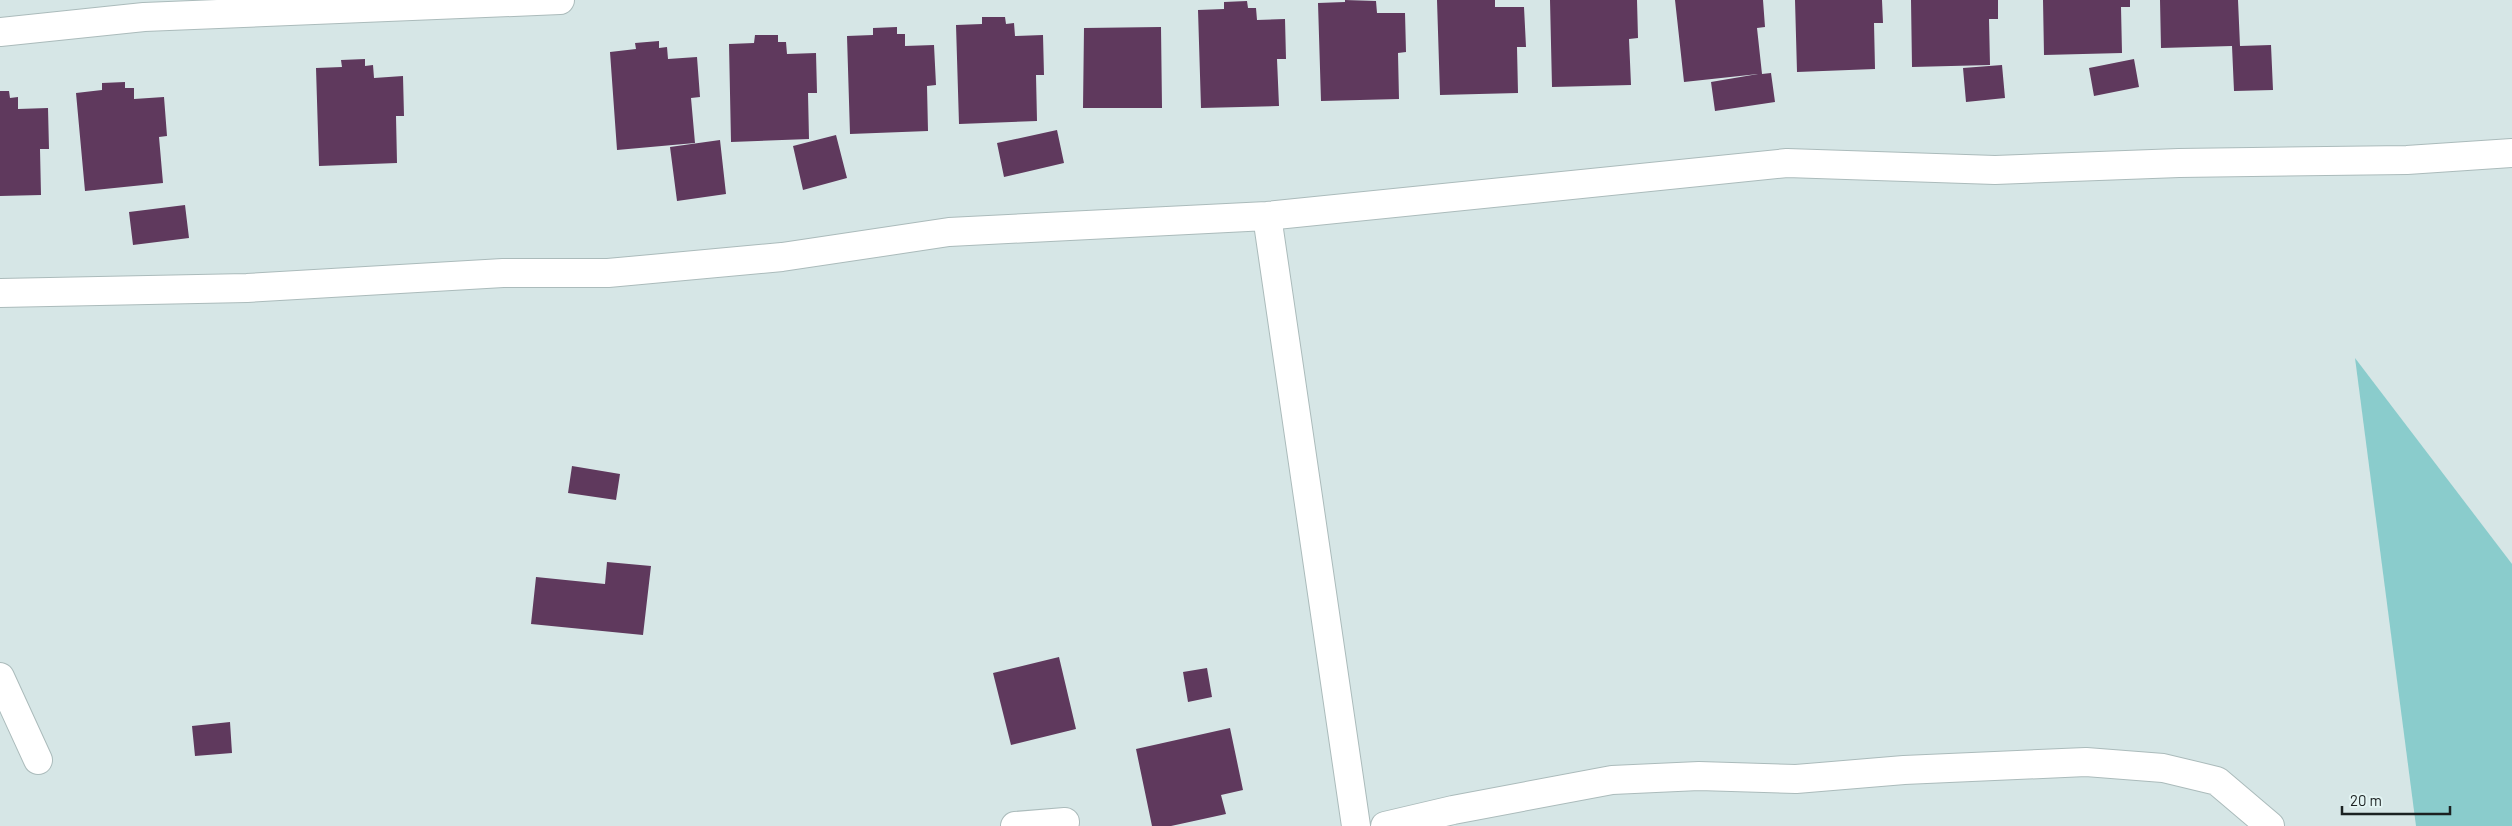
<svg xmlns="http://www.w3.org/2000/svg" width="2512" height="826" font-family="Barlow,sans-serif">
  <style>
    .green { fill: #8acccc }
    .building { fill: #5f395d }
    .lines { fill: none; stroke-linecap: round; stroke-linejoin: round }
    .street-casing { stroke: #abbbbb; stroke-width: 30 }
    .street { stroke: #fff; stroke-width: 28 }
  </style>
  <rect width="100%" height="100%" fill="#d6e6e6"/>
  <path class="green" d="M2355,358L2512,564V826H2416Z"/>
  <path class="building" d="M1345,0L1376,1L1377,13H1405L1406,52L1398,53L1399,99L1321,101L1318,3L1345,2Z
    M1437,0H1495V7H1524L1526,47H1517L1518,93L1440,95Z
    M1550,0H1637L1638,38L1629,39L1631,85L1552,87Z
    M1675,0H1763L1765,27L1757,28L1762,74L1771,73L1775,102L1715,111L1711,82L1758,74L1684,82Z
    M1795,0H1882L1883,23H1874L1875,69L1797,72Z
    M1911,0H1998V19H1989L1990,65L1912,67Z
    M2043,0H2130V7H2121L2122,53L2044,55Z
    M2160,0H2238L2240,46L2271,45L2273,90L2234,91L2232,46L2161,48Z
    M1247,1L1248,8H1256L1257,20L1285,19L1286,59H1277L1279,106L1201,108L1198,10L1224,9V2Z
    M982,17H1005L1006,24L1014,23L1015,36L1043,35L1044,75H1036L1037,121L959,124L956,25L982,24Z
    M897,27V34H905V46L934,45L936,85L927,86L928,131L850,134L847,36L873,35V28Z
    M1161,27L1162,108H1083L1084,28Z
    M755,35H778V42H786L787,54L816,53L817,93H808L809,139L731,142L729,44L754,43Z
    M659,41V48L667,47L668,59L697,57L700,97L691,98L695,143L617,150L610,52L636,49L635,43Z
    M365,59V66L373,65L374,78L403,76L404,116H396L397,163L319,166L316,68L342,67L341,60Z
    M2134,59L2139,87L2094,96L2089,68Z
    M2002,65L2005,98L1966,102L1963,68Z
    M125,82V88H134V99L164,97L167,136L159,137L163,183L85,191L76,93L102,90V83Z
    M0,91H9L10,98L18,97V109L48,108L49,149H40L41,195L0,196Z
    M1057,130L1064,163L1004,177L997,143Z
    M836,135L847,178L803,190L793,146Z
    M720,140L726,194L677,201L670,147Z
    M185,205L189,238L133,245L129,212Z
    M572,466L620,474L616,500L568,493Z
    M607,562L651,566L643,635L531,624L536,577L605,584Z
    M1059,657L1076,729L1011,745L993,673Z
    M1207,668L1212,697L1188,702L1183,672Z
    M230,722L232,753L195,756L192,726Z
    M1230,728L1243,790L1221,795L1226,814L1171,826H1152L1136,749Z"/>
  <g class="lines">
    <defs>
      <path id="street" d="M0,32L144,17L560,0
        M1267,216L1356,826
        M0,293L247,288L503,273H608L782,257L949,232L1267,216L1787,163L1995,170L2179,163L2407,160L2512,153
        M0,677L38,760
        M1015,826L1065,822
        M1385,826L1453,810L1612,780L1699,776L1796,779L1904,770L2086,762L2163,768L2217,781L2270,826"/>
    </defs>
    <use href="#street" class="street-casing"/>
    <use href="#street" class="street"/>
  </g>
  <path d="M2342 806v8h108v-8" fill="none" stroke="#1b2121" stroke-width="2.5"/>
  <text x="2350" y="806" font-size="15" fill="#1b2121" stroke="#e3f4f3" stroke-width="4" paint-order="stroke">20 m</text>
</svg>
